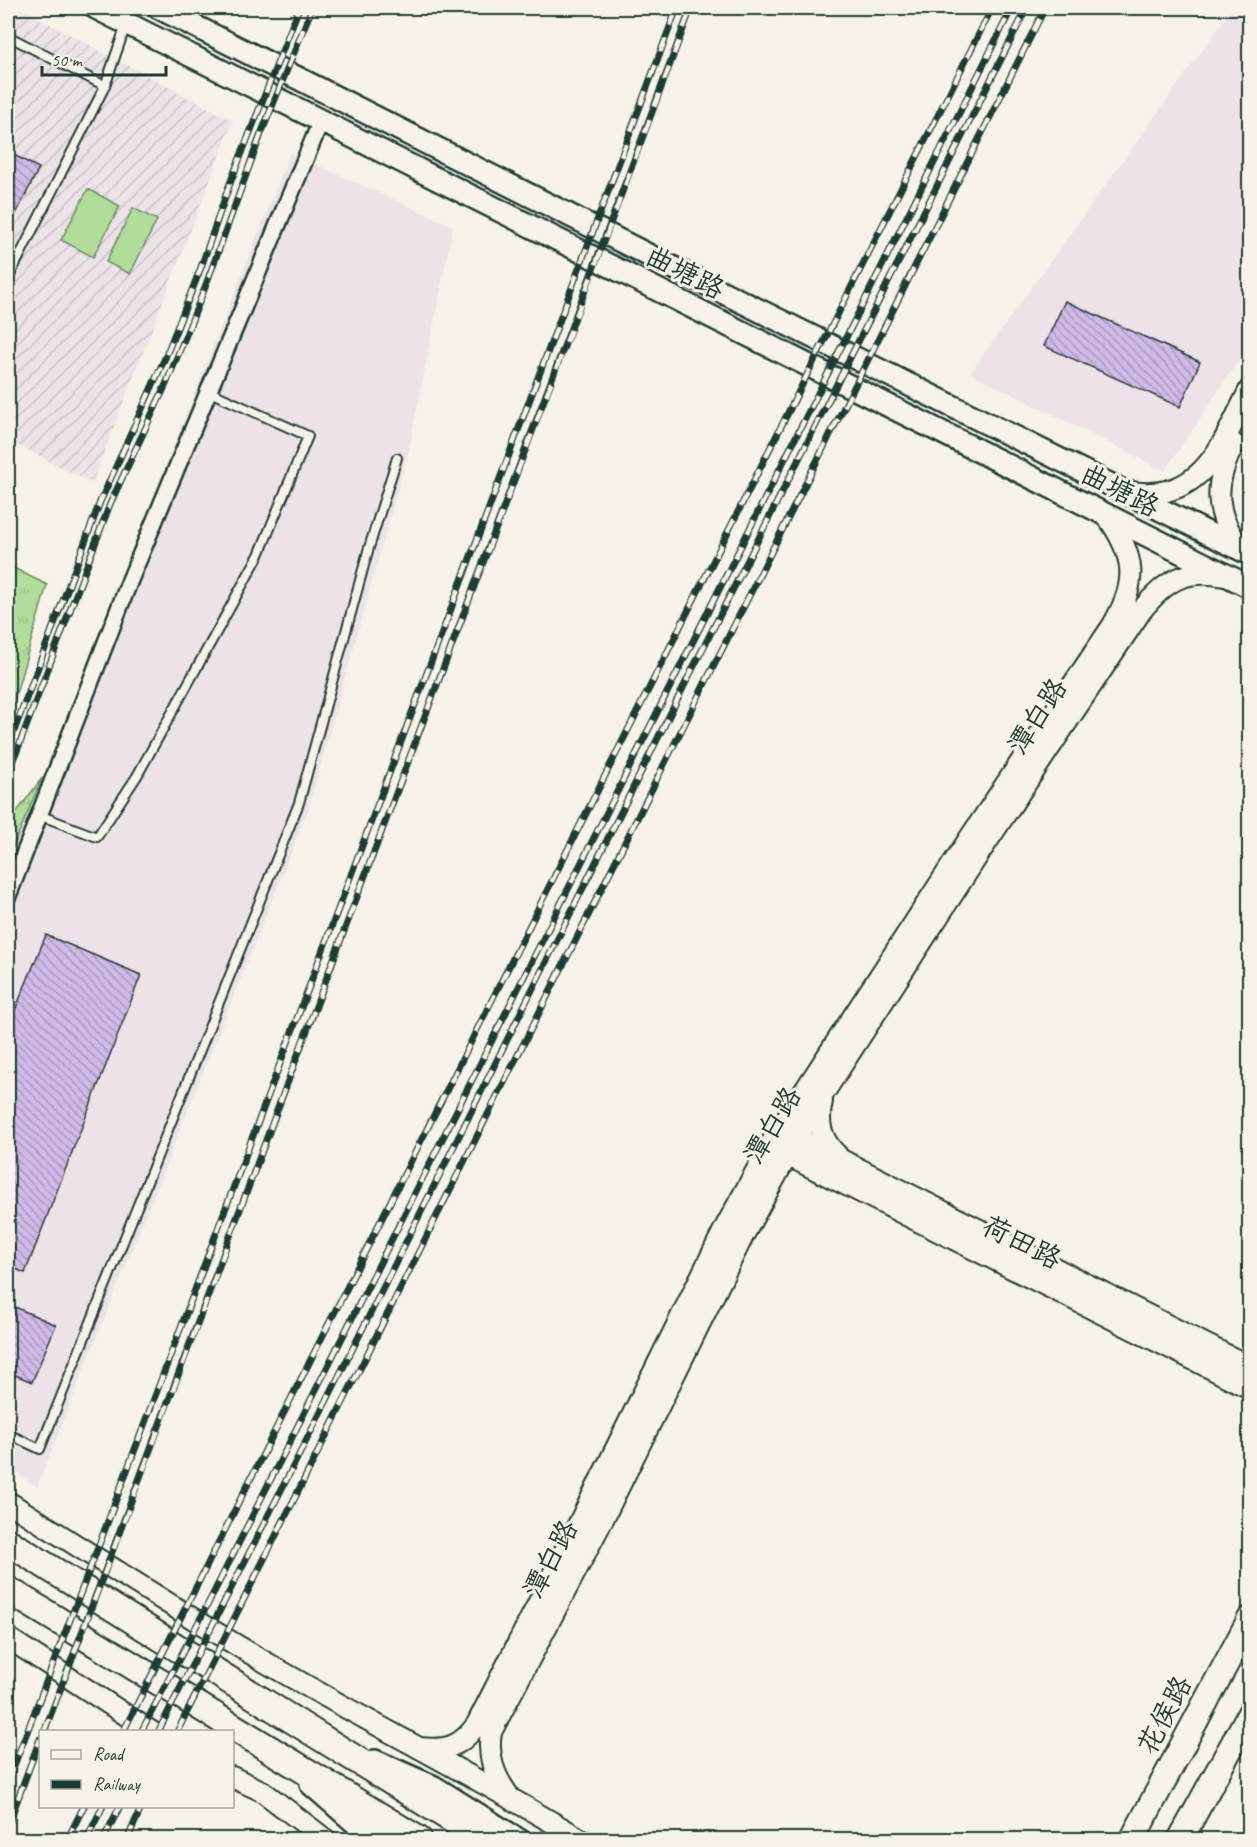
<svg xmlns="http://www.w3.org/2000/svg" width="1257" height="1847" font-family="Caveat,'LXGW WenKai TC',sans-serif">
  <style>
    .built { fill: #ece2e8 }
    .industrial { fill: url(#industrial-furrows) }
    .grass { fill: url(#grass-tufts); stroke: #688c67; stroke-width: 1.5 }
    .pitch { fill: #b1dc9a; stroke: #688c67; stroke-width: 1.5 }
    .building { fill: url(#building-back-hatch); stroke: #1f3d34; stroke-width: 1.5 }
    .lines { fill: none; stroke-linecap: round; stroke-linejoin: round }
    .service-casing { stroke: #1f3d34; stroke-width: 12 }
    .minor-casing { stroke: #1f3d34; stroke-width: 20 }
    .tertiary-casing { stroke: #1f3d34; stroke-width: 24 }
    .secondary-casing { stroke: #1f3d34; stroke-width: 26 }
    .primary-casing { stroke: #1f3d34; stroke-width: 28 }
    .trunk-casing { stroke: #1f3d34; stroke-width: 30 }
    .service { stroke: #f7f3e8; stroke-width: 8 }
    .minor { stroke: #f7f3e8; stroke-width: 15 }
    .tertiary { stroke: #f7f3e8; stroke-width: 20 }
    .secondary { stroke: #f7f3e8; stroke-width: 21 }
    .primary { stroke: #f7f3e8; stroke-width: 24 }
    .trunk { stroke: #f7f3e8; stroke-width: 26 }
    .rail-casing { stroke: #1f3d34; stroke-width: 7 }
    .rail { stroke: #f7f3e8; stroke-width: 4.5; stroke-dasharray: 14; stroke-linecap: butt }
    .labels { text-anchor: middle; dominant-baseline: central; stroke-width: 6; stroke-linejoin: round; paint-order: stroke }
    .street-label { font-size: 28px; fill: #1f3d34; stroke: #f7f3e8 }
  </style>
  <defs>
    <pattern id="industrial-furrows" width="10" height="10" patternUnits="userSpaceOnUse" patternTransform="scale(1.5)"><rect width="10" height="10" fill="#ece2e8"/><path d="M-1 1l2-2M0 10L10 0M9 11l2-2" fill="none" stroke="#cac3c8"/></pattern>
    <pattern id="grass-tufts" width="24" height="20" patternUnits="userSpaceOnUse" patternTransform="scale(1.5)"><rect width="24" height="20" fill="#b1dc9a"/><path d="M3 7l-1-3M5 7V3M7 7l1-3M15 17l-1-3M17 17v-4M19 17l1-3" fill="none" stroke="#98be85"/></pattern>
    <pattern id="building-back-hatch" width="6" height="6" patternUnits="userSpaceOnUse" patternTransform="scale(1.5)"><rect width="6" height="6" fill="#d1b9e8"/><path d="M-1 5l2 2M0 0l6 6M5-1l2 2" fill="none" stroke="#a998bd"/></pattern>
  </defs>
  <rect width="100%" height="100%" fill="#f7f3e8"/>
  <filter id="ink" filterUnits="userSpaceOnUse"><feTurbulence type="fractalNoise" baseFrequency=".0167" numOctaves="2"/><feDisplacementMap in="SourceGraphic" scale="12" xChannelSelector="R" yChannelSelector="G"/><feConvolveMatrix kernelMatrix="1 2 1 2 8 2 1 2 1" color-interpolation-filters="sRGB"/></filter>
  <g filter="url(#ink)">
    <path class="built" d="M1233,8H1249V345L1165,471L970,373Z
      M290,153L453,226L409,449L308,810L37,1487L8,1467V864Z"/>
    <path class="industrial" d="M8,8H19L233,121L92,483L8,440Z"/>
    <path class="grass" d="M8,565L47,585L8,722Z
      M42,778L8,859V824Z"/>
    <path class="pitch" d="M88,189L120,206L93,257L61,240Z
      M133,208L157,220L130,274L106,262Z"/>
    <path class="building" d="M8,152L39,168L8,230Z
      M1065,301L1200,362L1180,407L1044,346Z
      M46,935L141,975L25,1273L8,1266V1027Z
      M8,1304L56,1325L32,1382L8,1372Z"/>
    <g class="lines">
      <defs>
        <path id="service" d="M8,36L105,86
          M8,279L105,86L126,25
          M39,815L97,837L137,776L259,555L308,436L210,392
          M8,1434L40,1449L299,803L368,551L397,458"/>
        <path id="minor" d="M8,896L130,580L321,121"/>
        <path id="tertiary" d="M1234,444C1213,484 1213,516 1244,551
          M1126,491C1203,506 1222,443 1250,389
          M822,1101C817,1123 821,1140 837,1155
          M786,1132L1250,1367
          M775,1149L1250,1388
          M8,1502C84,1550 161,1600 238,1646C351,1714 469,1772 582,1840
          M8,1638L152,1732
          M419,1748C446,1751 461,1747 477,1724L582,1517L726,1226L777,1133L969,839L1113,625C1138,582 1136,557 1107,516
          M232,1777L262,1791L326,1840
          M508,1795C494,1775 487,1756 491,1732L599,1527L743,1236L794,1143L823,1094L982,849L1141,611C1166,580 1185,568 1225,576"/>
        <path id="secondary" d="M96,8L1250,587
          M159,8L674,268L1250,554
          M375,1761L434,1787L519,1840
          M311,1784L375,1840"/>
        <path id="primary" d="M1132,1840L1250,1619
          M1180,1840L1250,1713"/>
        <path id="trunk" d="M8,1542L485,1840
          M8,1590L419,1840"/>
      </defs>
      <use href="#service" class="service-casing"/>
      <use href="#minor" class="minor-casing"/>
      <use href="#tertiary" class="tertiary-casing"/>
      <use href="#secondary" class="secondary-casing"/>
      <use href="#primary" class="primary-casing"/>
      <use href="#trunk" class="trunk-casing"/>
      <use href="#service" class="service"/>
      <use href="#minor" class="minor"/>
      <use href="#tertiary" class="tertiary"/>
      <use href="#secondary" class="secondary"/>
      <use href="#primary" class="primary"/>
      <use href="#trunk" class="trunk"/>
      <defs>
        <path id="rail" d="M8,743L14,731L100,502L165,358L200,270L229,186L299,8
          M8,770L17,751L110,504L167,382L204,290L261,134L312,8
          M44,1732C147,1464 245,1194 346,926C461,620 578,314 691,8
          M123,1732L992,8
          M141,1732L211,1598L1012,8
          M158,1732L332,1390L687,680L1027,8
          M177,1732L1045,8
          M8,1781L102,1537L677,8
          M8,1825L40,1739
          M67,1840L84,1806
          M86,1840L103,1806
          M103,1840L120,1806
          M127,1840L142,1806"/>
      </defs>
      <use href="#rail" class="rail-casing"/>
      <use href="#rail" class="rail"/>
    </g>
  </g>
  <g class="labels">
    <g class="street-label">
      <text transform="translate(685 272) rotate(27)">曲塘路</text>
      <text transform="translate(1120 490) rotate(27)">曲塘路</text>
      <text transform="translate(1037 716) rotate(-57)">潭白路</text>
      <text transform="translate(772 1125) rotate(-59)">潭白路</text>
      <text transform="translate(1022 1242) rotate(27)">荷田路</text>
      <text transform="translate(550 1559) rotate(-62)">潭白路</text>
      <text transform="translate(1164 1715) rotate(-62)">花侯路</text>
    </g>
  </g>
  <rect width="1257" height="1847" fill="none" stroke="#f7f3e8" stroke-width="30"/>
  <rect x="15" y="15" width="1227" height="1817" fill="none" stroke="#1f3d34" stroke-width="2" filter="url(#ink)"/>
  <rect x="39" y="1730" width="195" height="78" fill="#f7f3e8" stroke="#a1aaa0" stroke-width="1.5"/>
  <rect x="51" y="1750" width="30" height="9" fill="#f7f3e8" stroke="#a1aaa0" stroke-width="1.5"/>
  <text x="93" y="1760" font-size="18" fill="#1f3d34">Road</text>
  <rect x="51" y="1780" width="30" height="9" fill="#1f3d34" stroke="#a1aaa0" stroke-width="1.5"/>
  <text x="93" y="1790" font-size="18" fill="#1f3d34">Railway</text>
  <path d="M42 66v9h124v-9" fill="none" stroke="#1f3d34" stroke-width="3"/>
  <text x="51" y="66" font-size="18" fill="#1f3d34" stroke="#f7f3e8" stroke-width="4.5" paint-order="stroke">50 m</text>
</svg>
